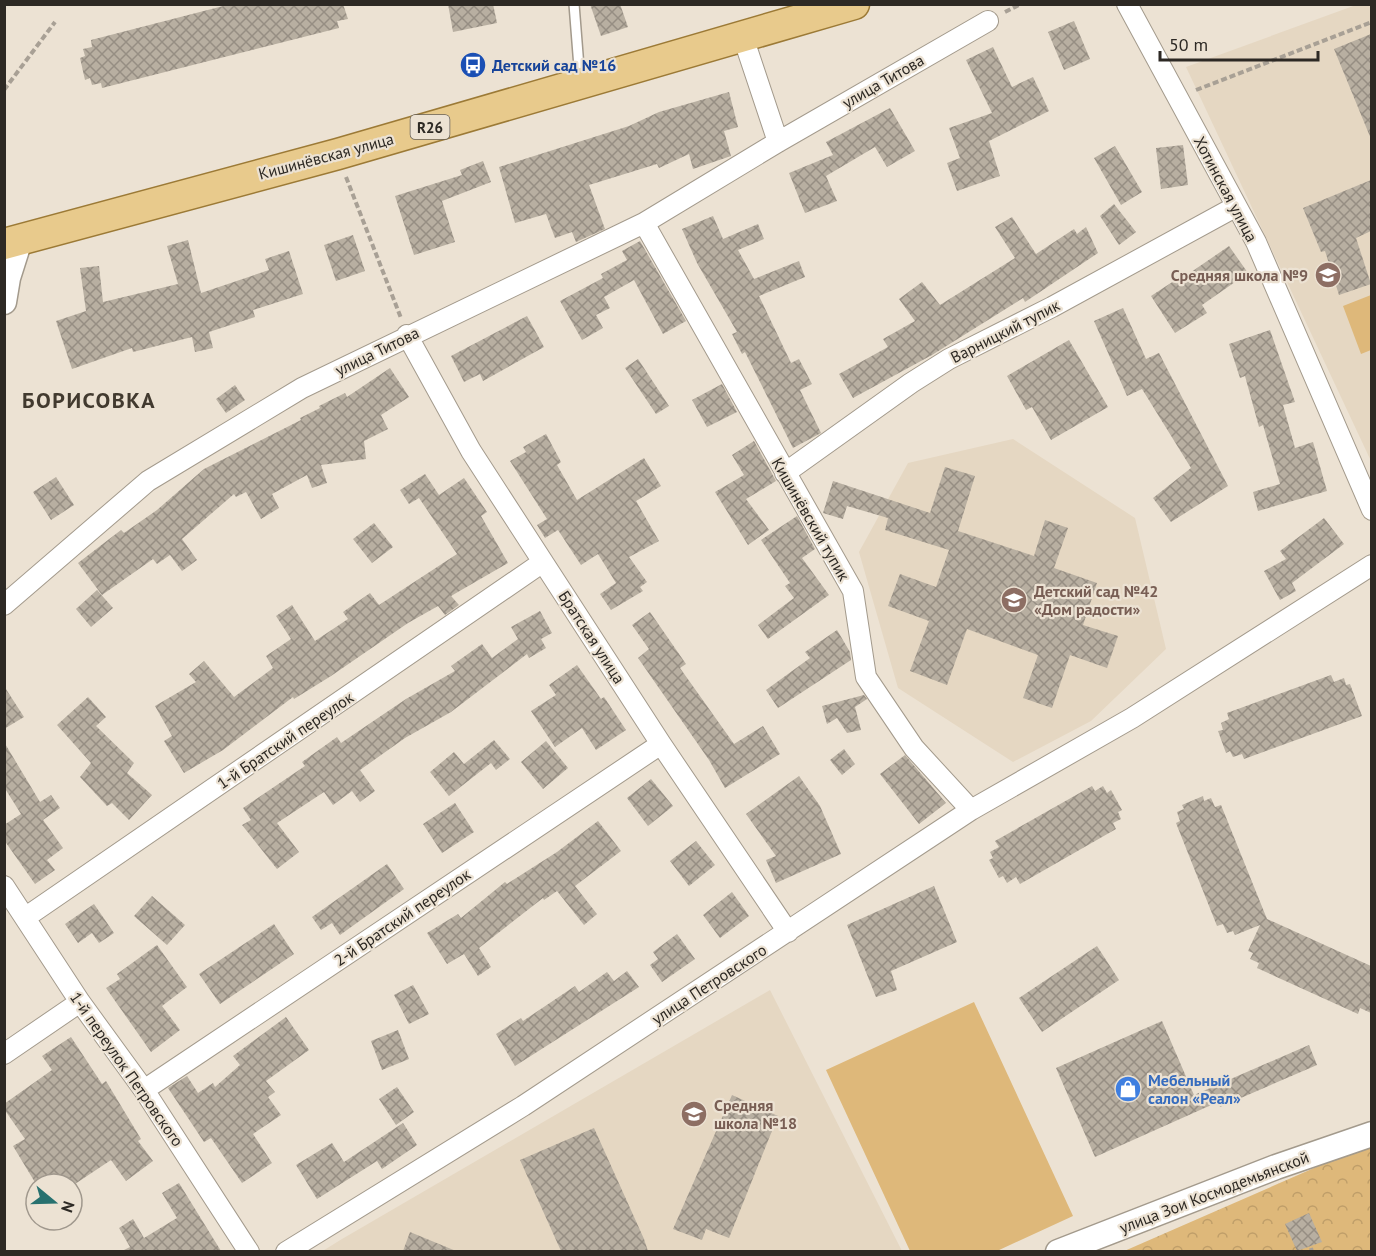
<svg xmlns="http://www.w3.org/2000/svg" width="1376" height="1256" font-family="'PT Sans',sans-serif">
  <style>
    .built { fill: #e5d7c2 }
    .park { fill: url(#park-crowns) }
    .pitch { fill: #deb87a }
    .building { fill: url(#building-cross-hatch) }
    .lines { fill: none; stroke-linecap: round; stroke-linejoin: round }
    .service-casing { stroke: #a39a8c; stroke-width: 12 }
    .minor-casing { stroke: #a39a8c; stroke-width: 22 }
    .tertiary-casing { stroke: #a39a8c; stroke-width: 27 }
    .primary-casing { stroke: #9c7a36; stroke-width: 33 }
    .path { stroke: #a8a095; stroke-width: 4; stroke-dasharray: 6 3; stroke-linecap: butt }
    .service { stroke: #fff; stroke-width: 9 }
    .minor { stroke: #fff; stroke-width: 20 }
    .tertiary { stroke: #fff; stroke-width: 24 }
    .primary { stroke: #e8ca8c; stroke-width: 30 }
    .labels { text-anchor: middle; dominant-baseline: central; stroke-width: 4.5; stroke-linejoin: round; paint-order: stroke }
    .shield { fill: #ece2d3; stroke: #666058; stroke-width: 1.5 }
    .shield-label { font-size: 15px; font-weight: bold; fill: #2d2924 }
    .transit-label { font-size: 16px; font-weight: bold; fill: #164399; stroke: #ece2d3; text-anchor: start }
    .street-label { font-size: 16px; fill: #2d2924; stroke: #ece2d3 }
    .education-label { font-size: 16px; font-weight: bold; fill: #785e54; stroke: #ece2d3; text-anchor: start }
    .shop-label { font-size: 16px; font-weight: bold; fill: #366cbe; stroke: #ece2d3; text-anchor: start }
    .district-label { font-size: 22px; font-weight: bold; letter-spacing: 1.5px; fill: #423a2f; stroke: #ece2d3 }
  </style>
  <defs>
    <pattern id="park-crowns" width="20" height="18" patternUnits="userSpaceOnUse" patternTransform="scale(1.5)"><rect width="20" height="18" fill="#deb87a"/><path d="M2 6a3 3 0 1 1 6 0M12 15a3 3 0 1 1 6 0" fill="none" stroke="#bf9e69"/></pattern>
    <pattern id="building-cross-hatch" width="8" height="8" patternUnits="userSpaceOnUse" patternTransform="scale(1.5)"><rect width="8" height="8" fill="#b8afa1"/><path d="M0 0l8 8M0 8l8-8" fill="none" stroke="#968e83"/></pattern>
  </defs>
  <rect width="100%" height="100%" fill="#ece2d3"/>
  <path class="built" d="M1356,5H1371V461L1186,67Z
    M1013,439L1135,518L1166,649L1091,721L1013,762L898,688L859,552L908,463Z
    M770,990L902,1251L321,1252L342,1239Z"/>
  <path class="park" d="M1369,1144H1371V1251L1122,1252Z"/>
  <path class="pitch" d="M1371,295V350L1361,354L1343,306Z
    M974,1002L1073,1216L997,1251H910L826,1070Z"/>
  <path class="building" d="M231,4H343L348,19L337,21L339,28L102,88L101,83L92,85L90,78L85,80L80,58L85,56L83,49L92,47L91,40Z
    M448,4H493L497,23L453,32Z
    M590,4H620L628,27L601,36Z
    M1074,21L1090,59L1064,70L1048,32Z
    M1371,34V139L1334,49Z
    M993,47L1012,87L1033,77L1049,111L989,141L1000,176L957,191L947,163L960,158L949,128L992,113L966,60Z
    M729,92L738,127L724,131L731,156L693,169L689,154L659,168L657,164L589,185L605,229L576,242L572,232L555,238L546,214L515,223L499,167L629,126L659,112Z
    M890,108L915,151L887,167L875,147L826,176L837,201L805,213L789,173L833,155L826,142Z
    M1183,145L1188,185L1161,189L1156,148Z
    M1115,146L1142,192L1121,205L1094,158Z
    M483,161L491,182L442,201L455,242L414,255L395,196L462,175L460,170Z
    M1371,180V231L1356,238L1371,284L1339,295L1325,251L1321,252L1303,208Z
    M1114,204L1136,232L1119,245L1100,216Z
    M713,216L723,239L758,224L764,239L738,250L754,279L799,261L805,277L759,296L791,363L799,359L812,384L800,390L821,433L793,448L745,352L742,354L732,334L737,332L697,263L682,229Z
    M1012,217L1036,254L1074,229L1077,234L1086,227L1098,253L1025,302L1023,298L932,355L853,398L839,374L888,347L883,339L915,321L899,299L922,282L940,305L1015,258L995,227Z
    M353,235L365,271L336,281L324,245Z
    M188,240L201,293L269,270L265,259L289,251L303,294L253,310L255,317L209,332L213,348L195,352L192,337L133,352L132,348L72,369L56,321L86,311L80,268L99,266L103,302L178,284L167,246Z
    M640,241L686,321L663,334L634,280L604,297L610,308L596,315L603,328L582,340L560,301L603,278L601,274L627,260L622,251Z
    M1229,246L1248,273L1202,305L1207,313L1175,333L1151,296L1183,275L1184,277Z
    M1123,308L1146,359L1159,353L1228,486L1171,522L1153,498L1191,468L1142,389L1127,396L1094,321Z
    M527,316L544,347L483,381L480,374L464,382L451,356Z
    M1270,330L1295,402L1283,405L1295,448L1313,442L1327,491L1258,511L1253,492L1280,484L1263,425L1259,427L1245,376L1240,378L1229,344Z
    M1069,340L1108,407L1051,440L1032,407L1026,410L1007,376Z
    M638,359L669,406L656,414L625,368Z
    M390,368L409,397L381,415L388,429L364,441L366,459L321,465L327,483L312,488L307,475L272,494L279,508L261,519L246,492L236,497L234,494L182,539L197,560L182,571L170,555L157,564L153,559L102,595L78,563L121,530L124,533L157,510L204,469L301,420L300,418L320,408L319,406L345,393L347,397Z
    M722,384L737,412L707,427L692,400Z
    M235,385L245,400L226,413L216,399Z
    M546,434L561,462L557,465L577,500L644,458L661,486L636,501L659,541L629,557L647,582L640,587L643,591L611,610L600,594L616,583L598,554L581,565L558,530L545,538L537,525L547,519L510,461L526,452L523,447Z
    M754,441L776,481L746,499L769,530L748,545L715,492L744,475L732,455Z
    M945,467L975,476L958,531L1034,556L1045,520L1068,528L1054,568L1097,583L1083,625L1118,636L1107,668L1070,655L1052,708L1023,698L1038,655L967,629L947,685L910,671L929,621L888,606L900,574L936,587L949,550L885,530L888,518L847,506L843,519L823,513L833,481L930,513Z
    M425,474L439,495L464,478L487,512L481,516L508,563L451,596L459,605L445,615L438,606L408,623L331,676L294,699L293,697L223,750L184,773L164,741L172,736L155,706L196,682L189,674L204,661L234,697L273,668L266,656L291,639L276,616L292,605L315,641L348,619L343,612L370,593L379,605L457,554L419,498L409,504L400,490Z
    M56,477L74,505L51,520L33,492Z
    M797,516L815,549L802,558L829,595L768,639L758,625L794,598L785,586L790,583L761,540Z
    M1324,518L1344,544L1292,583L1296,591L1280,600L1264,571L1286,559L1280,551Z
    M374,523L393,547L372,563L353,539Z
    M97,590L113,608L91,627L76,609Z
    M540,611L552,633L541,639L546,648L529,658L527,654L451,712L405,738L360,770L375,791L360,802L352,791L333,805L324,792L277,823L299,852L277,869L242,825L251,820L243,808L305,766L302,762L337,737L341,743L406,699L455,671L451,666L482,644L492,658L518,639L511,627Z
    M650,612L686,664L680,668L734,744L763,726L780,754L725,788L709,760L638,658L649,649L632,625Z
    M837,630L850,652L851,660L778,708L766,690L810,658L805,652Z
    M577,665L601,699L604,697L626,730L596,750L582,728L555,747L531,711L556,695L549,685Z
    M1331,675L1334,682L1344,678L1346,685L1350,684L1362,716L1244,759L1242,754L1233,757L1230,751L1226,753L1218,731L1223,730L1221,723L1229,719L1227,713Z
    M4,686L24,717L4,729Z
    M864,695L867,699L855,707L861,730L847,733L837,718L827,724L822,706Z
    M88,697L106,717L96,726L134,763L127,773L152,795L129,820L112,803L107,806L80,777L91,763L57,725Z
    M494,740L510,759L496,770L491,763L449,796L430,772L454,752L464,764Z
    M546,741L568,768L543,789L521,762Z
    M4,742L40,802L51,795L60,808L43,820L63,848L47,860L55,870L35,884L4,840V825L21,814L4,787Z
    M844,749L855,764L842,775L830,760Z
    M905,755L946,803L919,824L880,774Z
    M799,776L820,806L841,854L776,883L766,860L776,856L746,814Z
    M651,779L673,806L648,826L627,798Z
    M1092,786L1095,791L1103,786L1107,793L1111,790L1122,810L1118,812L1121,819L1113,823L1116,829L1020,884L1016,877L1007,883L1003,876L999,878L989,860L993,858L990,852L999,847L995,841Z
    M1203,796L1204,801L1211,798L1215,807L1221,805L1267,919L1371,966V1013L1360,1008L1358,1014L1257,968L1259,963L1250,959L1253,953L1248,951L1260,925L1235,935L1233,931L1227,933L1223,924L1217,926L1176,823L1180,821L1177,812L1184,809L1182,805Z
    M455,803L474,832L442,853L423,824Z
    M598,821L621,851L575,886L597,914L584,925L557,891L544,900L543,898L479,948L491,967L478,976L464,954L447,964L427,933L458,914L461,918L505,882L507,884L557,852Z
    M696,841L715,865L689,886L670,861Z
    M387,864L404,889L340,935L332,923L321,930L312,917Z
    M934,886L957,942L891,971L897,990L876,997L847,925Z
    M732,892L749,916L720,938L703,915Z
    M152,896L185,925L167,945L134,916Z
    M94,904L114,933L99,943L92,933L78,943L65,924Z
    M274,924L294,954L220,1004L199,974Z
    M677,934L695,959L662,982L650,965L658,959L653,952Z
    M157,945L187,987L162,1006L180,1030L151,1052L106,988L120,979L117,974Z
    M1097,946L1119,980L1042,1032L1019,998Z
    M627,971L639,987L515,1066L496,1034L521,1018L523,1021L575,986L579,992L607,972L614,981Z
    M413,985L429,1014L409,1024L394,995Z
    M286,1017L309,1050L266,1081L275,1092L268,1097L281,1115L253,1134L272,1163L242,1183L211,1138L204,1142L168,1088L187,1076L198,1093L213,1083L215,1087L240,1065L233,1056Z
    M1162,1021L1194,1095L1309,1045L1317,1065L1220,1107L1218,1102L1095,1157L1056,1068Z
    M398,1030L409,1059L382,1070L371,1041Z
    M71,1037L102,1084L106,1081L141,1139L138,1141L153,1161L126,1181L111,1160L75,1184H36L13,1146L25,1139L4,1109V1104L52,1070L42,1056Z
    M397,1087L414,1112L396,1125L379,1099Z
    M732,1095L778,1116L729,1238L706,1229L702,1240L673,1229Z
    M403,1123L417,1145L382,1169L377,1161L317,1199L296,1165L332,1143L344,1162Z
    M594,1128L644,1239L648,1251H561L520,1160Z
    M179,1183L221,1251H122L130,1247L119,1228L133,1219L144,1238L177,1218L162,1193Z
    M1309,1213L1322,1242L1297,1251L1285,1224Z
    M410,1232L456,1251H403Z"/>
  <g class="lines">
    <defs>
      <path id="service" d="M574,4L580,80"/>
      <path id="minor" d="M1127,4L1256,242L1372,510
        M743,37L778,142
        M644,223L853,591L866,677L914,748L971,810
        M407,335L471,451L661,744L788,932
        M785,473L911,383L949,359L1052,307L1235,207
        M4,605L148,481L302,388L644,223L778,142L988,21
        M4,886L80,1002L144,1090L249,1252
        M26,917L543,562
        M4,1054L80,1002
        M144,1090L661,744
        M286,1252L523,1106L971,810L1132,718L1372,565"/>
      <path id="tertiary" d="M4,302L8,278L20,240
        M1058,1252L1276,1167L1372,1134"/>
      <path id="primary" d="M4,244L338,154L854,4"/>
    </defs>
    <use href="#service" class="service-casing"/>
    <use href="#minor" class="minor-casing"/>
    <use href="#tertiary" class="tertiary-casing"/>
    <use href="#primary" class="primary-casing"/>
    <path class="path" d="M1005,12L1021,4
      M4,90L55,22
      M1196,90L1372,22
      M346,177L401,318
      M1311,1248L1312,1252"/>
    <use href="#service" class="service"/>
    <use href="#minor" class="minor"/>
    <use href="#tertiary" class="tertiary"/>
    <use href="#primary" class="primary"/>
  </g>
  <defs>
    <symbol id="bus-disc" viewBox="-11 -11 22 22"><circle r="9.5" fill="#1a4fb4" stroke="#ece2d3"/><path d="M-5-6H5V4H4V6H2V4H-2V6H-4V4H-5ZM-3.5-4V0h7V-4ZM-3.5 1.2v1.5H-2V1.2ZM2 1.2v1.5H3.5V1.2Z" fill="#fff"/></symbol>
    <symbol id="school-disc" viewBox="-11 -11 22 22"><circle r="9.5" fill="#8d6e63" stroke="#ece2d3"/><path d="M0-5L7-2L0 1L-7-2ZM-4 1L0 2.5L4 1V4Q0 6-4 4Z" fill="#fff"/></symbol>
    <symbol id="shop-disc" viewBox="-11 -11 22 22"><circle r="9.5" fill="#3f7fe0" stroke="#ece2d3"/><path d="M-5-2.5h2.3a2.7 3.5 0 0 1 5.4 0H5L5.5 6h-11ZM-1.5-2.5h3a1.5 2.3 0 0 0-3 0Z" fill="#fff"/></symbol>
  </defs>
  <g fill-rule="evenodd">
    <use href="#bus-disc" x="458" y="50" width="30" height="30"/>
    <use href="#school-disc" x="1313" y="260" width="30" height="30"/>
    <use href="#school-disc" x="999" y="585" width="30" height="30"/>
    <use href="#shop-disc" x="1113" y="1074" width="30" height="30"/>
    <use href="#school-disc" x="679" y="1099" width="30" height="30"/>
  </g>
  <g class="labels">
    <rect class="shield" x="410.5" y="115" width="39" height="24" rx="4.5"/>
    <g class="shield-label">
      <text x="430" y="127">R26</text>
    </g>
    <g class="transit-label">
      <text x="492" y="65">Детский сад №16</text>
    </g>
    <g class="street-label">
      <text transform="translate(883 81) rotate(-30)">улица Титова</text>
      <text transform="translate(326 156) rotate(-15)">Кишинёвская улица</text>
      <text transform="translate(1226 189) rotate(62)">Хотинская улица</text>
      <text transform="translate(1005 331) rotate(-27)">Варницкий тупик</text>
      <text transform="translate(377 351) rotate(-26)">улица Титова</text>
      <text transform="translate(811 519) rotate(60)">Кишинёвский тупик</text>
      <text transform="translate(592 637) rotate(57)">Братская улица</text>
      <text transform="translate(285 740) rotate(-34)">1-й Братский переулок</text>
      <text transform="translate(402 917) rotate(-34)">2-й Братский переулок</text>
      <text transform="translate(709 984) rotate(-33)">улица Петровского</text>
      <text transform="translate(127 1069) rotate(55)">1-й переулок Петровского</text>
      <text transform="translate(1214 1192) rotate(-21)">улица Зои Космодемьянской</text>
    </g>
    <g class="education-label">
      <text x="1308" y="275" text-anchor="end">Средняя школа №9</text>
      <text x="1034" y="591">Детский сад №42<tspan x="1034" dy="18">«Дом радости»</tspan></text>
      <text x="714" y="1105">Средняя<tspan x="714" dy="18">школа №18</tspan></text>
    </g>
    <g class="shop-label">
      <text x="1148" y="1080">Мебельный<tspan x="1148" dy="18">салон «Реал»</tspan></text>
    </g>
    <g class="district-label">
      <text x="89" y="400">БОРИСОВКА</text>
    </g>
  </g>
  <rect width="1376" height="1256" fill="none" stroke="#2d2924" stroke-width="12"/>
  <g transform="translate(54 1202) rotate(109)"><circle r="28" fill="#ece2d3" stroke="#a0988d" stroke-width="1.5"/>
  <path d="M0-4.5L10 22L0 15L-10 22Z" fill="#27716f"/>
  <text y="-9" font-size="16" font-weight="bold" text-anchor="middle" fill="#2d2924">N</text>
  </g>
  <path d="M1160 51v9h158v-9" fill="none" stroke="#2d2924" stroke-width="3"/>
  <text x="1169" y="51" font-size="18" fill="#2d2924" stroke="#ece2d3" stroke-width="4.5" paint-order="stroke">50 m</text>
</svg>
